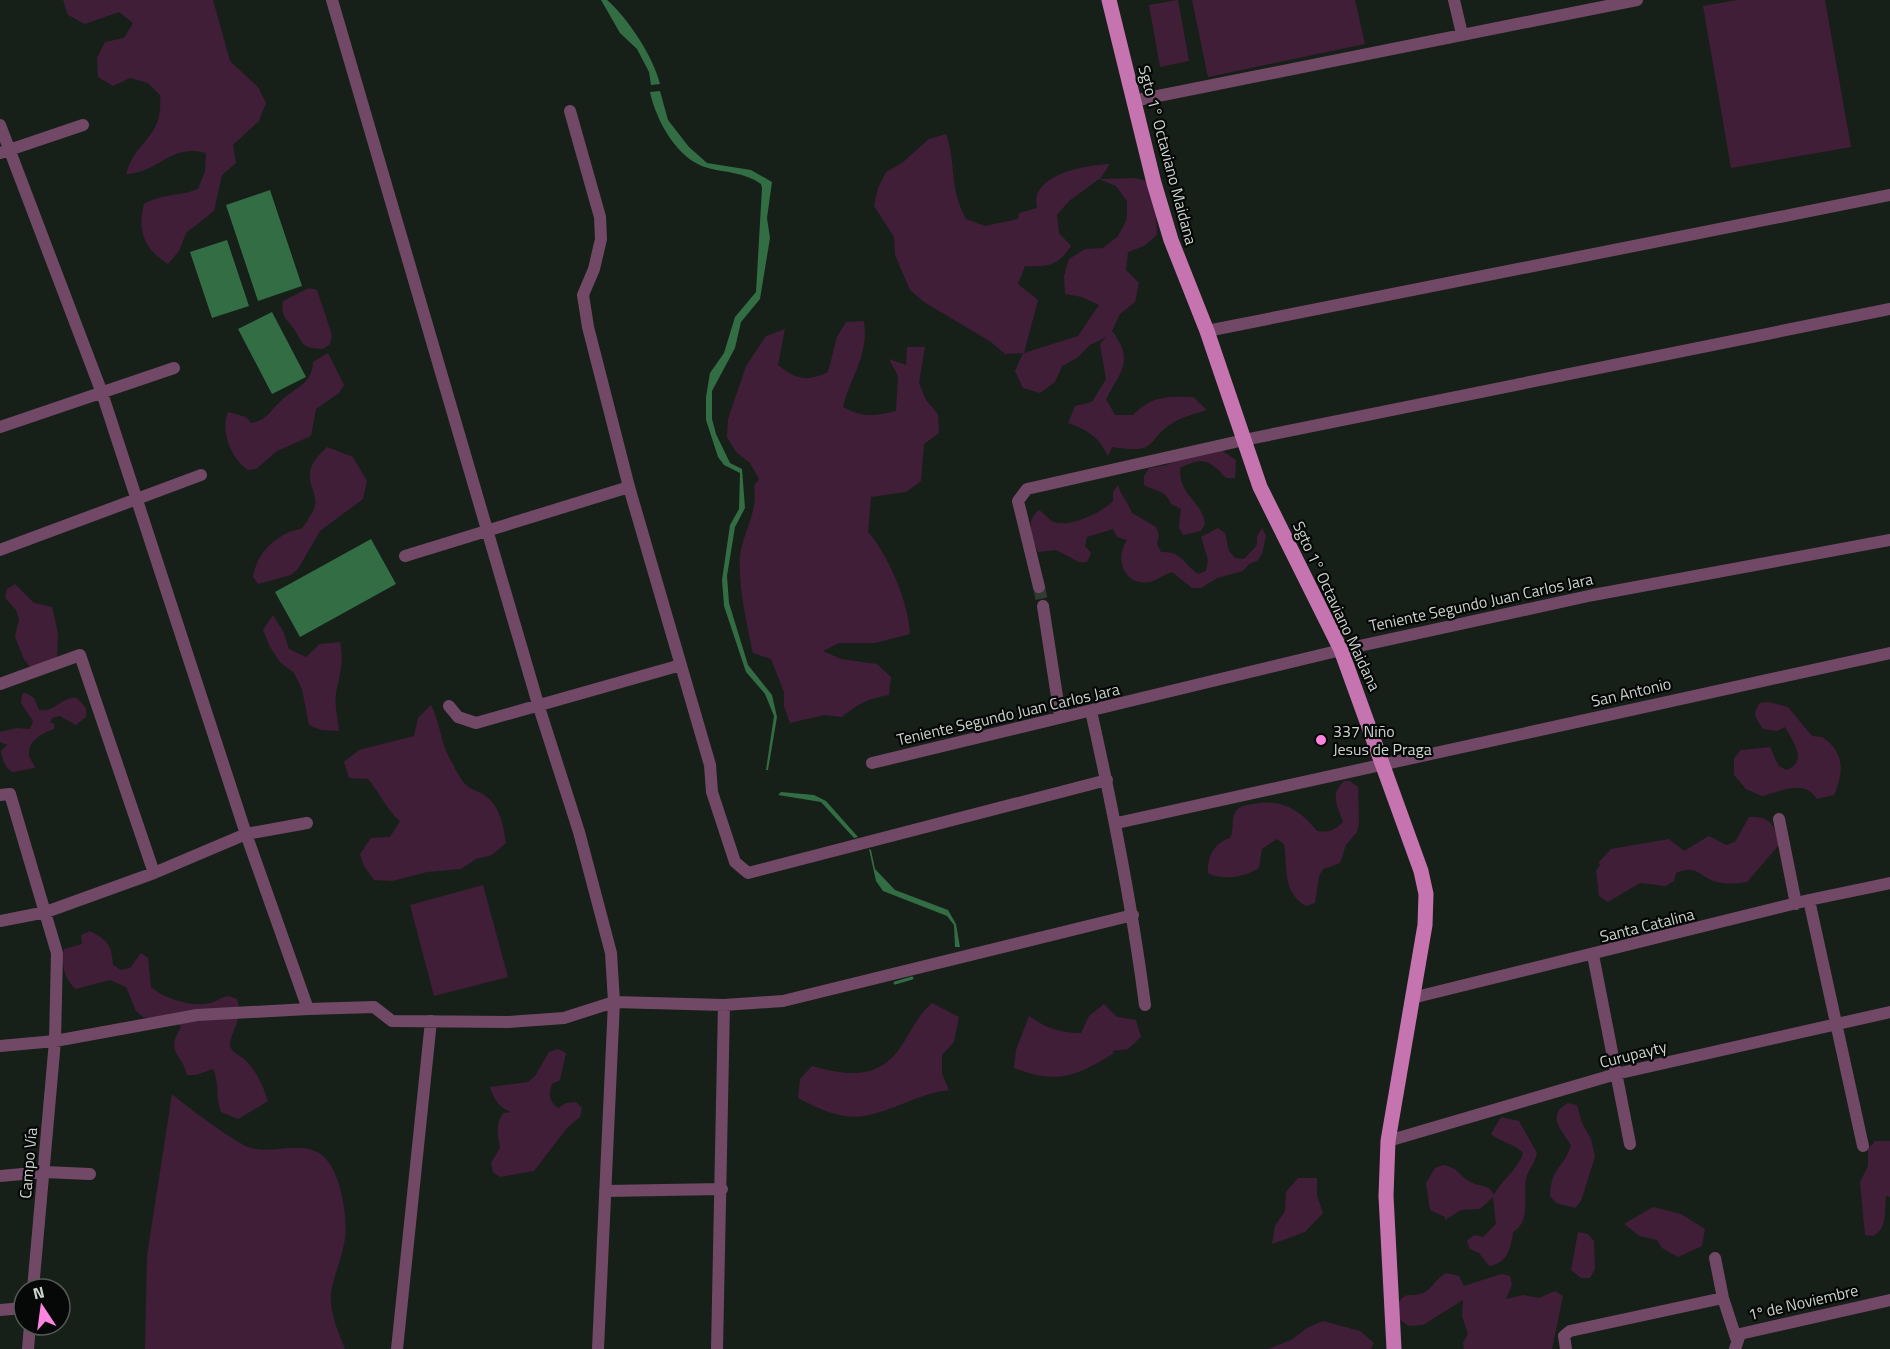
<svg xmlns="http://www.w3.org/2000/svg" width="1890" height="1349" font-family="'Titillium Web',sans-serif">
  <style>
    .green { fill: #411e38; fill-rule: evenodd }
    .water { fill: #326d44 }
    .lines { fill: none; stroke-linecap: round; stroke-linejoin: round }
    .stream { stroke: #326d44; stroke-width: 3 }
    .minor-tunnel { stroke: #323a34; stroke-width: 12; stroke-dasharray: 12 6; stroke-linecap: butt }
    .minor { stroke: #714966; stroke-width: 12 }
    .major { stroke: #c674b0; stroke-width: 15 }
    .poi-dot { fill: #fe85df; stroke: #050806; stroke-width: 2 }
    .labels { text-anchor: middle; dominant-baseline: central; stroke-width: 4.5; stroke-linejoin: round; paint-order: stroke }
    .street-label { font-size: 16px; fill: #cdd3ce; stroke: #050806 }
    .poi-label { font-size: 16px; fill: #cdd3ce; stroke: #050806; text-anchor: start }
  </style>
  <rect width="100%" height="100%" fill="#171f19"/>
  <path class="green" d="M63,0H213L230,61L258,87L266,103L259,121L233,145L236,163L222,175L214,211L186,233L179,251L168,264C144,249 137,231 144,204C163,193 178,197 198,189L205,171L206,153C170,143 159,173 126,174C136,138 164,139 160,95L148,83L130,78L113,86L98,77L97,58L105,42L124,38L133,23L119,12L85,24L68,15Z
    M1178,0L1189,61L1160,67L1149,5Z
    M1192,0H1355L1365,44L1208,77Z
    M1738,0H1825L1851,147L1731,168L1703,6Z
    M946,134C957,166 948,185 966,219L985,226L1018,219L1019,213L1037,208C1029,174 1087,165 1110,164L1100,179L1135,178L1154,183L1157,235L1144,246L1128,252L1126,270L1139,283L1135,302L1120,314L1112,331C1134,360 1122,370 1106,399L1115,415H1133C1151,396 1168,396 1193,397L1207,410C1197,413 1186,416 1176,421C1143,439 1163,455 1112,447L1108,456C1099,437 1088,430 1068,423L1075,406L1092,402L1106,379L1100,344L1106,337L1090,345L1077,358L1062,366L1055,382L1040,393L1023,388L1015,371L1023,353L1005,354L991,342L924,302L910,290L895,255L894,237L874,206L878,188L886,172L902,163L929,139ZM1099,179L1116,186L1127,201V219L1118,236L1103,248L1085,249L1069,259L1064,276L1065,294L1082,297L1099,305L1078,336L1024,353L1038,300L1018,284L1025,266C1049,267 1057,266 1071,246L1059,233L1057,215L1069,201Z
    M309,288L317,290L332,335L330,344L323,349C305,348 304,347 296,332C288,319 280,318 283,301Z
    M864,321C869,355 851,376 843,407C862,418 875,416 896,411L898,376L889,359L906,365L907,347H925L919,383L926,400L938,414L939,433L924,444L921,481L906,492L871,497L868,532C888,554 909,604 910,634L875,643H839L823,651L841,659L877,664L891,677L889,695C870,698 857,704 842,717L824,715L790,723L784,706V692L771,659L753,653C747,626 736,576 741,550C746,527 758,510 754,486L759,479L750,463L736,452L727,437L728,419L746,366L766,336L785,329L778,365C796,380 808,382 828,372L837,337L846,322Z
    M328,353L344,385L339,393L316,409L311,436L277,451L256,469L248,470C231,459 220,431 228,412L246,417L251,423C267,421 270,410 281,401C295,387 312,385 313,362Z
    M327,447L353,457L367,481L363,499L320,531L298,569L291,575L258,584L253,577C257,555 269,542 289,532C292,531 299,530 302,528C304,526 310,516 312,513C326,490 290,480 327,447Z
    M1221,450L1236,460L1235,478H1226C1210,460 1203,456 1180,468C1179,497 1202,500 1205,524L1201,531L1183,535L1179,527L1181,509L1171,504C1165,489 1156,492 1144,485V476L1149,468L1167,465L1184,456Z
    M1118,485C1121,496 1128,502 1132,513L1156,527L1159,535L1157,544L1161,552C1181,551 1184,564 1198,574L1206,571L1208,560L1201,537L1218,528L1225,533L1229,551L1235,558L1244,559L1257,545V536L1262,528L1266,536L1262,554L1257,561L1249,564L1243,571L1217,578L1201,588H1192L1172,572C1164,574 1158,580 1150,582C1124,586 1114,559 1127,540L1117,537L1113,529L1087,537L1085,546L1091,553L1087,562H1079L1056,550L1038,552C1031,537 1025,521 1039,510C1044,513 1050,521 1054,522C1070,528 1103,512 1113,501V492Z
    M15,584L34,603L52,607L58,633L57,660L30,667L25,660V662L15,637L19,619L16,610L5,598L7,589Z
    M273,615L283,631L289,649L306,657L320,644L340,642C344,664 340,672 336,693C334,704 338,719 339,731L321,730L309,725L302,689L294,673L280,662L270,647L263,630Z
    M26,693L34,698L39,710C55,713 63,695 77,698L86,708V717L76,725L60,716L52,718L50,722L54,724V729C42,733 28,741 29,755C30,761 34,763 35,768L13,772C5,769 2,758 1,751L7,745L0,742V732L17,728L30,729L33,721L21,703L22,694Z
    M1769,702L1788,707L1812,736L1822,737C1845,752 1844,772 1834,795L1817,799C1804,778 1780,792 1762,796L1746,789L1734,775V758L1741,750L1770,747L1778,765L1786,770C1809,762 1793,742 1785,727L1777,731L1763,729C1756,718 1751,715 1760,703Z
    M431,705C440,722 440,740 449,757C454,766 459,778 466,785C471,790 478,791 483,794C500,805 503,824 506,843L492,855L476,859L461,869L427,872L392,881L374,880L364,866L360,854L371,838L390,837L400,821C386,809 380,793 368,779L349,778L344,762L359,750L414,736L418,718Z
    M1344,781H1350L1358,787L1359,823L1357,832L1346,845L1340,863L1323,869L1319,876L1315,903L1306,906C1282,892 1288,869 1284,844L1277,839L1262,849L1259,868C1246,877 1221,881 1208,873C1207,857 1214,843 1230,838C1235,829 1230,819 1236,811C1240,806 1246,805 1253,804C1280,798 1300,809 1317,831C1329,833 1335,830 1343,822C1338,806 1329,795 1344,781Z
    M1749,817C1771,816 1775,826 1779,845L1747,882C1735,884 1720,885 1709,879C1696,871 1692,866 1676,873L1674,881L1666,886L1640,883L1608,902L1599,896L1596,870L1601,864L1598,863L1611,849L1669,839L1684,851L1709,836L1726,845L1735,842Z
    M483,885L508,977L434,996L410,905Z
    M90,931C107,940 112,945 113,965L121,970L130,968L141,953L148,958L151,987C163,998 193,1008 210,1003C216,1002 221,997 228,996L237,999C245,1021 226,1037 231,1048C233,1053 241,1056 245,1060C257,1071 263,1086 268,1101L238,1119L221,1112C215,1098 220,1083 213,1069L196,1075H187C182,1053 165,1053 181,1027L178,1023L143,1017L136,1011L126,987L110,980L76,989C64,980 61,963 64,949L82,944L81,935Z
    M932,1003L959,1017L954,1042L942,1055V1074L949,1090C917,1094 893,1111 864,1116C841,1120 817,1108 798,1098L800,1079L812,1066C845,1075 877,1081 900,1048C911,1032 917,1016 932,1003Z
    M1104,1004L1117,1017L1136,1020L1141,1037L1128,1049L1112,1051L1114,1053C1077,1076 1057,1085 1014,1068L1016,1050L1029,1016C1046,1028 1060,1033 1081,1033L1089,1016Z
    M558,1049L566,1053L560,1080L552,1084C548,1095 549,1101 558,1108L566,1103L576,1102L582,1108L580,1117L567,1128L534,1171L500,1177L493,1172L491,1163L500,1148C498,1134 495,1126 503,1113L511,1112C500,1108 493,1099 490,1087L528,1082L535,1076L549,1052Z
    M172,1094C183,1104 238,1145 251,1148C273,1154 297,1141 319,1153C340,1165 348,1216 345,1238C343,1256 334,1274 331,1292C329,1312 338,1331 345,1349H145L147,1256Z
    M1568,1103L1577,1105L1582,1123L1591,1139L1595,1157L1581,1201L1575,1208L1556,1203L1550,1196C1551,1166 1564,1169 1571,1145C1561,1130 1546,1115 1568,1103Z
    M1501,1117L1519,1121L1537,1153C1535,1163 1528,1170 1526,1179C1523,1197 1531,1222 1513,1232C1511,1248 1508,1263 1489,1266L1479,1253L1470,1249L1467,1241L1474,1235L1483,1237L1496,1224L1493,1197L1480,1209L1461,1210L1445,1220V1217L1430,1210L1426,1183L1435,1168L1443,1165C1459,1168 1458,1175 1469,1181C1479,1188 1489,1183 1494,1195C1502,1179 1518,1170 1523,1153C1515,1143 1501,1143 1491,1134Z
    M1872,1141H1890V1197L1886,1196C1884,1212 1888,1228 1873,1236L1865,1235L1860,1182L1868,1166V1148L1875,1142Z
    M1298,1178H1317V1196L1323,1213L1305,1232L1272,1244L1275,1226L1285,1211L1286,1192Z
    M1653,1207L1681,1214L1705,1229L1702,1246L1678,1257L1662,1248L1657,1240L1640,1236L1624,1224Z
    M1578,1232L1588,1234L1594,1241L1595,1269L1590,1278H1581L1571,1270Z
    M1446,1273L1459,1276L1464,1286L1501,1274L1510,1276L1512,1285L1506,1299L1523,1295L1539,1298L1555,1291L1563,1296L1552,1349H1464L1463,1343L1468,1334L1462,1316L1463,1300L1423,1325L1409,1326L1397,1318C1398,1283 1413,1302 1428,1290C1435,1284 1437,1278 1446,1273Z
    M1323,1321L1360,1331L1374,1343L1371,1349H1268L1291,1340L1307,1328Z"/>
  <path class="water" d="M601,0H607C628,18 654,58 660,84L651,85L649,72L637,49L620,33Z
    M660,91L668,120L689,147L707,163L751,170L772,182L767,218L770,238L760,299L741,322L735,348L712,391V419L716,434L730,463L742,469L745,508L735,527L727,576L729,603L748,665L772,695L777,717L768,770H766L774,716L765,694L746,672L724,606L722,580L730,525L739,509L740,473L724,465L718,457L706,420V397L710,373L724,353L735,317L756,292L762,188L761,184C744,172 727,173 708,168C677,160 656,120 650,92Z
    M270,190L302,286L258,301L226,205Z
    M227,240L249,306L212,318L190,252Z
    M272,312L306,377L272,394L238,329Z
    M371,539L396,584L300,637L275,592Z
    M781,792L814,795L826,801L858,837L854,838L821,802L778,795Z
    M869,849L871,850L875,869L895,890L948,910L956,924L960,947H955L954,925L947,916L883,891L876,881Z"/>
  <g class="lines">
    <path class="stream" d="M895,983L912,978"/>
    <path class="minor-tunnel" d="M1039,587L1043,606"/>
    <path class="minor" d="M332,0L538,704L579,832L611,953L614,1002L598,1349
      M1454,0L1462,34
      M1133,101L1637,0
      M570,111L600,217L601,239L594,269L583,295L588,327L629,487L710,765L712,792L735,862L748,873L1107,780
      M0,125L102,393L246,834L308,1009
      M0,153L83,125
      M1207,331L1890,195
      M0,427L174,368
      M0,550L201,475
      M405,556L629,487
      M1039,587L1018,501L1027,489L1244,440L1890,309
      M1043,606L1060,716
      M0,684L80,655L154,873
      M449,706L458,717L476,723L681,665
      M1091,711C1113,809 1132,905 1145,1005
      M872,763L1341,650L1593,595L1890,540
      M0,795L10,794L57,953L55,1041L33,1289
      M1779,819L1796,904
      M1117,823L1890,653
      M1809,900L1863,1146
      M0,921L46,912L154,873L246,834L307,823
      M1593,955L1630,1144
      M1412,998L1809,900L1890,883
      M0,1046L55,1041L197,1015L308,1009L374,1007L392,1021L508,1022L564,1018L614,1002L724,1005L783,1001L1133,915
      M1388,1141L1616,1074L1890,1012
      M0,1176L44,1172L90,1174
      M605,1191L722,1189
      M1715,1258L1723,1298L1736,1338
      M0,1310L24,1308
      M28,1349L30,1325
      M397,1349L431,1021
      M717,1349L724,1005
      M1566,1349L1564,1336L1570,1331L1723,1298
      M1735,1349L1740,1334L1890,1300"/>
    <path class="major" d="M1109,0L1154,183L1171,240L1207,331L1260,487L1341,650L1421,871L1426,894L1425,925L1388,1141L1386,1196L1394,1349"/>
  </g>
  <circle class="poi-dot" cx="1321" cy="740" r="6"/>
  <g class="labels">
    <g class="street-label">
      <text transform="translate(1168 155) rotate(75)">Sgto 1° Octaviano Maidana</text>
      <text transform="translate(1481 602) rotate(-12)">Teniente Segundo Juan Carlos Jara</text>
      <text transform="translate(1337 606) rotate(65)">Sgto 1° Octaviano Maidana</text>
      <text transform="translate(1631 692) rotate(-13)">San Antonio</text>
      <text transform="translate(1008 714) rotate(-13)">Teniente Segundo Juan Carlos Jara</text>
      <text transform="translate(1647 925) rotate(-14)">Santa Catalina</text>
      <text transform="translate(1633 1054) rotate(-14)">Curupayty</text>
      <text transform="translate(28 1163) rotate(-85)">Campo Vía</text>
      <text transform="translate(1803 1302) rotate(-13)">1º de Noviembre</text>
    </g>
    <g class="poi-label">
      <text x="1333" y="731">337 Niño<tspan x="1333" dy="18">Jesus de Praga</tspan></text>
    </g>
  </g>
  <g transform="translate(42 1307) rotate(347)"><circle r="28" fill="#050806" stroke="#555956" stroke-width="1.5"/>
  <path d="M0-4.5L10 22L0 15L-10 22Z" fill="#fe85df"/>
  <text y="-9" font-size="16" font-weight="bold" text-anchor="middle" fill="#cdd3ce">N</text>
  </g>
</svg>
